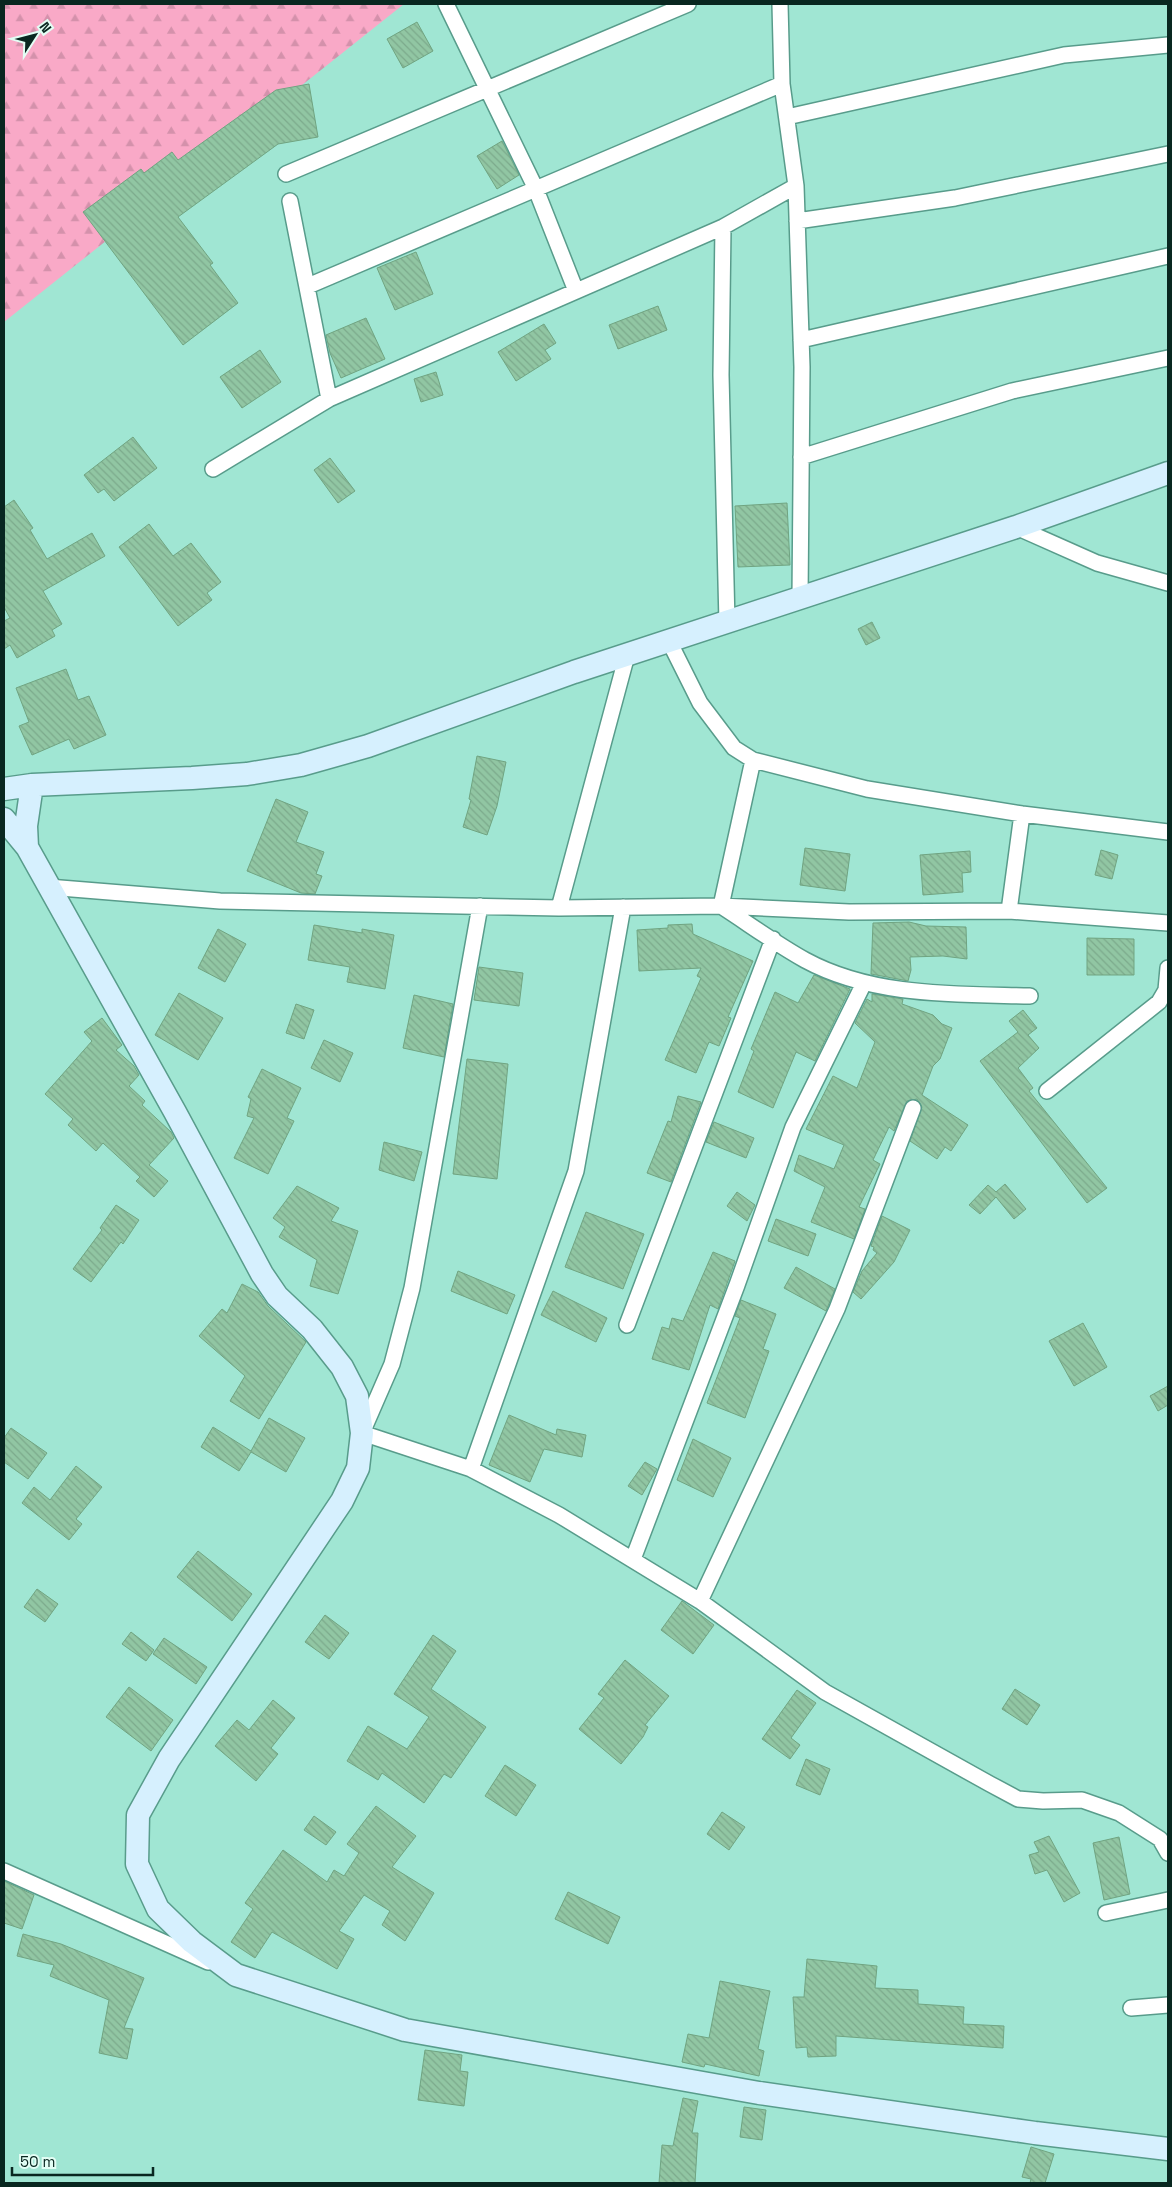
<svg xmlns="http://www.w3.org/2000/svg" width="1172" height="2187" font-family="'Space Grotesk',sans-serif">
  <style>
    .forest { fill: url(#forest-firs) }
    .building { fill: url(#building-back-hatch); stroke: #70a481 }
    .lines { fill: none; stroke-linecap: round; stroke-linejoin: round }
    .street-casing { stroke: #589c8b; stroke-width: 18 }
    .secondary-casing { stroke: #589c8b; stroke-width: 25 }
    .street { stroke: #fff; stroke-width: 15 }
    .secondary { stroke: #d6f0fe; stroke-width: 22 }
  </style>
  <defs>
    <pattern id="forest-firs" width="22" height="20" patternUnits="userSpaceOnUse" patternTransform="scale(1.25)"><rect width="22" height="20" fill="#f9a9c7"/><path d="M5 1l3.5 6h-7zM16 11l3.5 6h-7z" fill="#d491ab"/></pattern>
    <pattern id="building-back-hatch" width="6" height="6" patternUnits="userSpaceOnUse" patternTransform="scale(1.25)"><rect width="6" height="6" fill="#91c6a3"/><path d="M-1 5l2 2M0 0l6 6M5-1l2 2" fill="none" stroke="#7caa8c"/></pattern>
  </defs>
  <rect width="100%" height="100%" fill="#a0e6d3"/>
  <path class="forest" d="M4,4H404L4,322Z"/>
  <path class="building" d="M417,22L433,51L403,68L387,39Z
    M309,84L318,137L278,144L178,217L213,263L210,265L238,303L183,345L83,212L141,169L144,173L172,152L178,160L276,90Z
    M502,141L519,175L497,189L477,156Z
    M416,252L433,294L395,310L377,268Z
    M658,306L667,330L618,349L609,325Z
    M366,318L385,359L341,378L330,353L326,335Z
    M544,324L556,343L545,350L551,359L516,381L498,352Z
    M260,350L281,382L242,408L220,377Z
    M436,372L443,395L421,402L414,379Z
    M133,437L157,468L114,501L104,489L98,493L84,475Z
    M330,458L355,491L338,503L314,470Z
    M14,500L33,528L30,530L47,559L92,533L105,556L43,591L62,624L52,630L55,636L17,658L10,645L4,649V621L10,618L4,607V507Z
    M787,503L790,565L738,567L735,506Z
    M149,524L173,556L191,543L221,582L207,593L212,600L178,626L119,547Z
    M872,622L880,638L866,645L858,629Z
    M66,669L78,700L89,696L106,735L74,749L69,739L32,755L19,726L29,722L16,688Z
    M477,756L506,762L497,806L487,835L463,827L471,800L469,799Z
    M276,799L308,812L296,842L324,852L316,874L322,876L315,894L301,893L247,871Z
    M805,848L850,854L845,891L800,885Z
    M1101,850L1118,855L1112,879L1095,875Z
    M970,851L971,872L962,873L963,892L923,895L920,855Z
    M909,922L926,926L966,927L967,959L943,956L910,957L911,970L908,981L871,974L873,923Z
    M692,924L693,934L753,961L728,1017L731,1018L719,1046L709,1042L696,1073L665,1060L701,978L697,976L701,968L639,971L637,930L668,928V925Z
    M314,925L362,933V929L394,935L385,989L347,982L350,967L308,960Z
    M218,929L246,944L225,982L198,968Z
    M1087,938L1134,939V975H1087Z
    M479,967L523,973L519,1006L474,1000Z
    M814,975L850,989L815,1061L796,1052L773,1108L738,1092L754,1051L751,1049L775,992L798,1003Z
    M179,993L223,1018L198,1060L155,1035Z
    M872,994L903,999L902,1004L933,1015L942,1024L952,1028L940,1059L933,1066L922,1095L968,1125L951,1151L945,1147L937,1159L910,1141L922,1107L917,1099L907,1101L894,1131L889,1127L873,1160L880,1164L859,1207L865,1209L854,1239L811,1222L825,1187L794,1171L799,1155L834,1169L844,1145L806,1129L833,1076L857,1088L875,1042L855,1023L867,999L872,1002Z
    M414,995L453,1004L444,1057L403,1048Z
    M296,1004L314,1010L304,1039L286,1033Z
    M1023,1010L1037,1028L1028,1035L1039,1048L1018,1068L1033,1088L1029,1091L1107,1188L1087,1203L980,1061L1018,1032L1009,1021Z
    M102,1018L122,1045L116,1050L134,1066L139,1075L129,1086L145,1101L142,1105L171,1132L174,1138L149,1165L168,1181L154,1197L136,1181L140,1177L103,1143L96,1151L68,1125L73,1119L45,1094L92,1041L84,1032Z
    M324,1040L353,1053L340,1082L311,1068Z
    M467,1059L508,1064L497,1179L453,1174Z
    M262,1069L301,1088L287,1118L294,1121L268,1174L234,1158L254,1118L247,1116L251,1099L248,1097Z
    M678,1096L701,1102L671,1182L647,1173L668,1121L671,1122Z
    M714,1122L754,1138L746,1158L706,1142Z
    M384,1142L422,1152L414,1181L379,1170Z
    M1005,1184L1026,1209L1014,1219L996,1197L980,1214L969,1205L988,1185L996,1192Z
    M297,1186L339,1208L331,1221L358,1231L338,1294L310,1286L317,1260L279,1237L285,1227L273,1218Z
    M737,1192L755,1205L747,1221L727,1206Z
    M116,1205L139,1220L123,1244L121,1242L91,1282L73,1269L102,1230L100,1228Z
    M586,1212L644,1234L623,1289L565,1267Z
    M882,1216L910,1230L894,1262L861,1299L853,1292L862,1271L877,1253L873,1250L874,1247L871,1246Z
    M776,1219L816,1234L808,1256L768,1241Z
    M713,1252L735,1261L718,1309L710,1305L689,1370L652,1359L662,1327L669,1329L672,1318L683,1321Z
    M796,1267L835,1289L826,1311L784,1288Z
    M458,1271L515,1295L507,1314L451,1291Z
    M242,1284L258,1292L268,1306L306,1342L259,1419L230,1401L245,1376L199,1336L222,1309L227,1313Z
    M553,1291L607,1318L596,1342L541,1315Z
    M741,1300L776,1314L763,1349L769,1351L745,1418L707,1403L740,1318L735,1316Z
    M1083,1323L1107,1367L1074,1386L1049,1341Z
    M1168,1386V1405L1158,1411L1150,1396Z
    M509,1415L556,1435L557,1429L586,1435L582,1457L544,1449L530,1482L489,1465Z
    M269,1418L305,1438L286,1472L251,1452L239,1471L201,1447L213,1427L251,1451Z
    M11,1428L47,1453L28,1479L4,1462V1438Z
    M693,1439L731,1458L713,1497L677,1480Z
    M645,1462L657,1469L642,1495L628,1486Z
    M76,1466L102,1487L76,1519L82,1524L69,1540L22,1503L34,1487L50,1500Z
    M198,1551L252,1594L232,1621L177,1577Z
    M37,1589L58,1604L45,1622L24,1607Z
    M682,1601L714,1625L693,1654L661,1630Z
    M325,1615L349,1633L329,1659L305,1642Z
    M131,1632L154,1650L146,1661L122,1644Z
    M433,1635L456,1651L431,1689L486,1727L451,1778L444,1774L424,1803L382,1773L378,1780L347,1761L368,1726L407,1749L429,1717L394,1694Z
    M164,1638L207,1667L196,1684L153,1654Z
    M625,1660L669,1696L645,1725L648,1727L643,1737L621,1764L579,1729L604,1698L598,1694Z
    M129,1687L173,1720L151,1751L106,1717Z
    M1015,1689L1040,1705L1027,1725L1002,1709Z
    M797,1690L816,1703L791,1738L800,1745L790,1759L762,1739Z
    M273,1700L295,1718L271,1748L278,1754L256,1781L215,1746L237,1720L249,1730Z
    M806,1759L830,1769L820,1795L796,1785Z
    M505,1765L536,1785L516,1816L485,1796Z
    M376,1806L416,1836L392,1867L434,1893L405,1941L382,1925L390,1911L364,1895L339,1931L354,1939L337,1969L272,1932L255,1958L231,1942L253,1909L245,1903L283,1850L327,1882L334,1870L344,1876L359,1853L347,1844Z
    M722,1812L745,1827L729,1850L707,1834Z
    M314,1816L336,1832L326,1845L304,1830Z
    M1049,1836L1080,1893L1064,1902L1047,1870L1035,1874L1029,1855L1039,1852L1034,1842Z
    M1119,1837L1130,1894L1104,1900L1093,1843Z
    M4,1881L34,1895L22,1929L4,1923Z
    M568,1892L620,1917L608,1944L555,1919Z
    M23,1934L61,1944L144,1978L124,2028L133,2029L127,2059L99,2053L109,2000L50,1976L54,1965L17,1956Z
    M807,1959L877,1966L875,1988L918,1990V2004L964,2007L963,2024L1004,2026L1003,2048L836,2036V2056L808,2057L807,2047L796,2048L793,1997H804Z
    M720,1981L770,1991L758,2049L764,2051L759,2076L705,2064L704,2067L682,2062L688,2034L709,2038Z
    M425,2050L462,2055L460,2071L468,2072L464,2106L418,2100Z
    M683,2098L698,2101L692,2133H698L695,2183H659L662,2145L673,2146Z
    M744,2107L766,2110L762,2140L740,2137Z
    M1031,2147L1054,2154L1045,2183H1030L1031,2179L1022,2177Z"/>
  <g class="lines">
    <defs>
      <path id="street" d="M446,4L535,187L576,291
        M780,4L782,84L796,186L802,367L800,599
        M787,117L1064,55L1168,45
        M286,174L688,4
        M290,201L329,399
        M797,221L955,198L1168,154
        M723,227L721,375L727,623
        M308,286L782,84
        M801,340L1168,256
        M801,457L1012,391L1168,358
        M213,469L329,399L723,227L796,186
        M1016,527L1097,563L1168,583
        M669,641L700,703L734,748L753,760L867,789L1022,814L1168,832
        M753,760L721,906C749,924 776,944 805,960C873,997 955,994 1030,996
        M48,887L220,901L559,908L721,906L849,912L1009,911L1168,923
        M480,906L412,1288L392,1364L362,1433L471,1469L559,1515L700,1601L825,1692L990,1784L1018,1799L1043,1801L1082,1800L1119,1813L1160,1839L1168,1853
        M559,908L627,655
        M1009,911L1022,814
        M1047,1091L1159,1002L1166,990L1168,968
        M627,1325L773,939
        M471,1469L576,1171L623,907
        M633,1559L737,1285L793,1127L864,983
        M700,1601L837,1309L913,1108
        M4,1871L208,1962
        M1106,1913L1168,1900
        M1131,2008L1168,2005"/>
      <path id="secondary" d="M4,789L32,785L192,778L247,774L301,765L368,746L574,672L1016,527L1168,473
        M4,819L27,847L175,1112L262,1274L277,1296L312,1329L342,1367L357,1396L362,1433L358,1468L342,1501L169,1759L138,1815L137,1864L158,1909L192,1942L236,1975L405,2030L759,2093L1035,2133L1168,2149
        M27,847L26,826L32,785"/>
    </defs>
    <use href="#street" class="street-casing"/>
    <use href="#secondary" class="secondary-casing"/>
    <use href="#street" class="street"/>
    <use href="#secondary" class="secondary"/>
  </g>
  <rect width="1172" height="2187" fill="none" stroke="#092720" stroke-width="10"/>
  <g transform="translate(35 35) rotate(54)" stroke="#e3fef5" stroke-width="4" paint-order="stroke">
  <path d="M0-4L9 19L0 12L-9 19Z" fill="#092720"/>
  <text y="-8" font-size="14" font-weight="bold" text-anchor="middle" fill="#092720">N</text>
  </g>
  <path d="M12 2167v8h141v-8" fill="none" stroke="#092720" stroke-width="2.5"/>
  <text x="20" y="2167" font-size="15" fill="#092720" stroke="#e3fef5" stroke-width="4" paint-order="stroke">50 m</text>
</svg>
